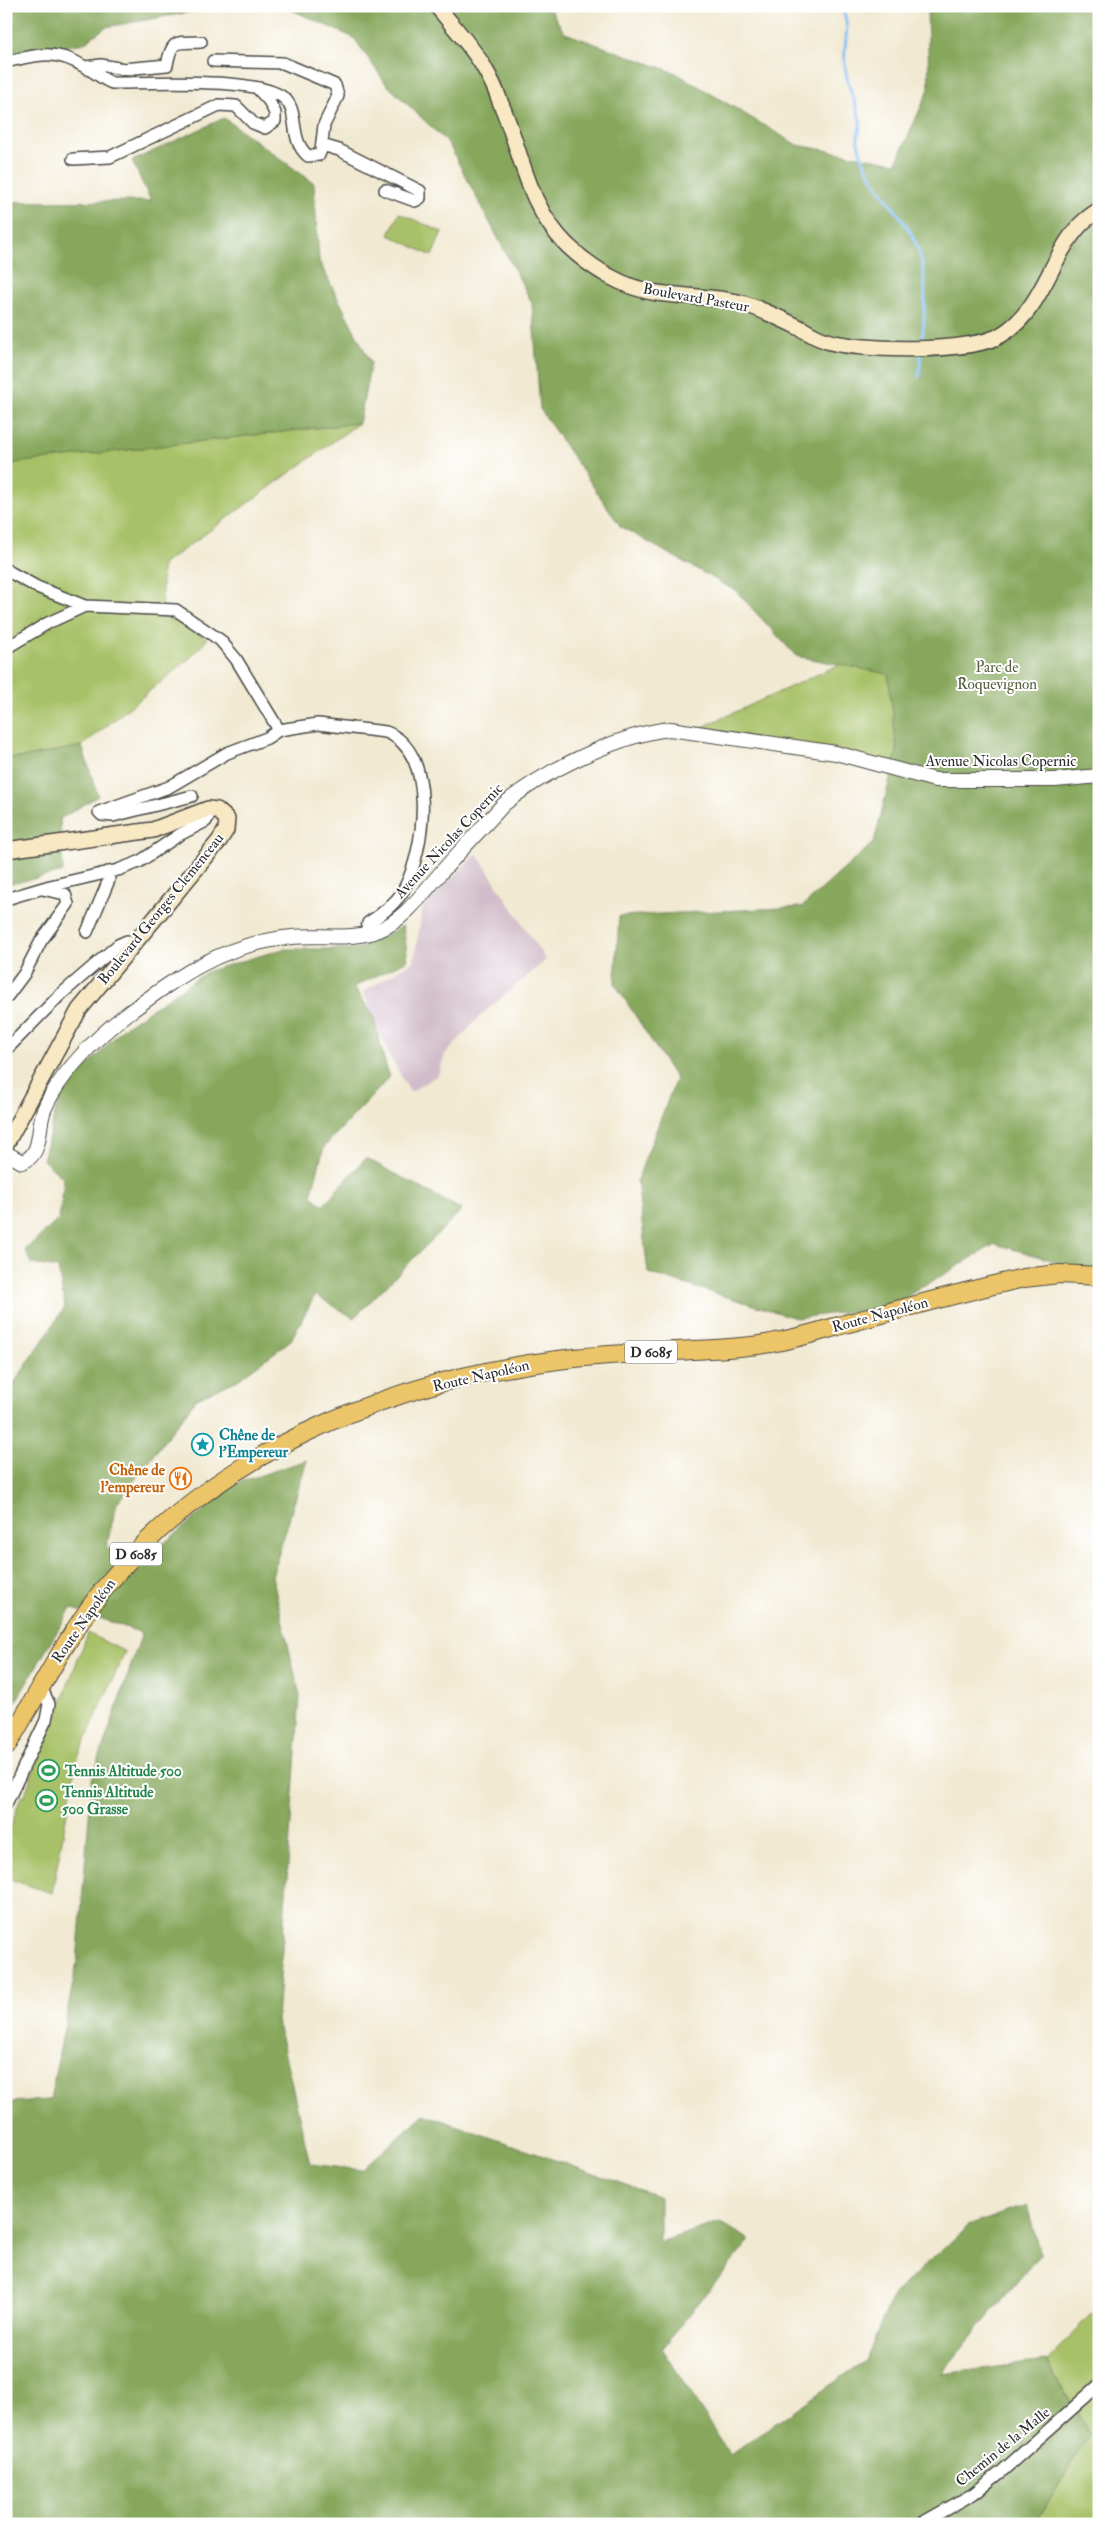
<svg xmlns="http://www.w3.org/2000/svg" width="1105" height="2530" font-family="'IM FELL Double Pica',serif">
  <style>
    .industrial { fill: #d1bdc9 }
    .green { fill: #a8c167; stroke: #6a7649 }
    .forest { fill: #86a75c; stroke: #586944 }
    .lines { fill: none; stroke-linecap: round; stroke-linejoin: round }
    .stream { stroke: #81bef4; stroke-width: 3 }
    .minor-casing { stroke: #494844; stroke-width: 14 }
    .tertiary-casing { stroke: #494844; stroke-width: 16 }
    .secondary-casing { stroke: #494844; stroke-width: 18 }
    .primary-casing { stroke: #494844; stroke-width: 20 }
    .minor { stroke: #fff; stroke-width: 11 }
    .tertiary { stroke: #fff; stroke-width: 14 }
    .secondary { stroke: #f8e8c3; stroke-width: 15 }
    .primary { stroke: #edc569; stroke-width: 18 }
    .labels { text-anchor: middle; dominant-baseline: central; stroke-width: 4; stroke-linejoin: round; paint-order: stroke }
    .shield { fill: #fff; stroke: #6b6b6b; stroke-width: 1 }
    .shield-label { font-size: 14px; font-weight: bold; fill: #2b2b2b }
    .street-label { font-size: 15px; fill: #2b2b2b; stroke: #fff }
    .park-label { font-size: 15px; fill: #576040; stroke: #fff }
    .culture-label { font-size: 15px; font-weight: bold; fill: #0d838f; stroke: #fff; text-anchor: start }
    .food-label { font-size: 15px; font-weight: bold; fill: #c56008; stroke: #fff; text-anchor: end }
    .leisure-label { font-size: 15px; font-weight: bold; fill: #27864d; stroke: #fff; text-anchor: start }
  </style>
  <rect width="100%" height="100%" fill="#fff"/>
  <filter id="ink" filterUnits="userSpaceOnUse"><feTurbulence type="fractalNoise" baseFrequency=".02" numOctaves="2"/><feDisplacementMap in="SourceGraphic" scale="10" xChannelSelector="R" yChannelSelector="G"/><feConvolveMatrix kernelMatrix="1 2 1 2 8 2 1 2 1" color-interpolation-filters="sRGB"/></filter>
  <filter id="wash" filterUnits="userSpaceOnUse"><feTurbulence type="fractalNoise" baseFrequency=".0096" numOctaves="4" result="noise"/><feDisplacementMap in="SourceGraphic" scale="20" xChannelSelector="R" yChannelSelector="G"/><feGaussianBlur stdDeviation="1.12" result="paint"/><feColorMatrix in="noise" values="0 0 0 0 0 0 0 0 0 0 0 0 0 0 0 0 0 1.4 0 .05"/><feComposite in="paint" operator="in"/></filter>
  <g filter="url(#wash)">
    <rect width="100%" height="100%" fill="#f1e9d1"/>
    <path class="industrial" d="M477,854L546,960L480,1016L445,1055L438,1075L410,1092L389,1055L363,992L414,961L423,905Z"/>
    <path class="green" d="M399,213L442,232L432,256L389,235Z
      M359,423L162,565V615L208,639L189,659L82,746L20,758L6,757V464Z
      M864,573L928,775L696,730L882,645Z
      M88,1633L125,1652L77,1759L52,1893L6,1878V1842L21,1796L24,1797L44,1741L46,1742Z
      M1099,2307V2524H1035L1090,2434L1046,2361Z"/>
    <path class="forest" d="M6,6H225L106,27L84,43L6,58Z
      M283,6H548L565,33L676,73L797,145L896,163L929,89L927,6H1099V1274L995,1244L889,1307L796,1318L648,1273L637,1180L676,1079L615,984L619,916L802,907L874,842L897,751L888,674L796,656L736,591L621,527L540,409L532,303L448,143L386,84L354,38Z
      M224,118L314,183L319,261L371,363L359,423L6,464V202L151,201L132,161Z
      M82,746L98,796L60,819L63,872L6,885V757L20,758Z
      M403,926L408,960L354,987L373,1015L389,1078L324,1147L311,1195L323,1205L366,1158L462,1210L354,1318L315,1295L291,1340L238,1380L197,1398L117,1503L106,1548L151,1554L237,1483L307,1460L272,1576L300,1696L277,2020L310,2164L362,2170L424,2114L660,2197V2242L720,2222L750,2240L662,2348L730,2455L865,2361L893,2295L968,2226L1027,2205L1040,2254L941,2374L1046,2361L1090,2434L1035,2524H6V2102L50,2100L77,1962L92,1779L142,1633L71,1608L6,1718V1386L11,1388L65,1307L58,1268L31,1264L25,1250L59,1219L64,1179L43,1160L59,1097L122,1029L208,971L283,949H358Z"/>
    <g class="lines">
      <path class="stream" d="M841,6C853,30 842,42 845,65C846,84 856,101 860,120C862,127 856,135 858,142C864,177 893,203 911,233C930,267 925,307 922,344
        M919,377L921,353"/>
    </g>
  </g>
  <g filter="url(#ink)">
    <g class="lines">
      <defs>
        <path id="minor" d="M6,62C38,54 56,49 85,67C95,72 102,79 112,83C148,83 264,76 286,100C299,114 289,140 308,156L319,155L321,150L324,125L338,96L335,85L283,63L213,61
          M86,67L101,65L124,69L167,65C172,38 177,43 201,42
          M322,145L339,150L416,189L420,191V198L415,201L385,190
          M73,159L110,157L219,105L236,106L253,123L265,128L275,121V113L269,101L257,88
          M6,570L37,587L85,606L176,610L220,640L236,659L279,730
          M6,648L48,623L85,606
          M99,812L169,787L227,753L267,738L279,730L318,724L386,732C438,752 425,850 404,889C397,902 381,915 368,923L366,934
          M99,812L102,815L113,816L192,796
          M6,899L50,886L118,870L139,862L179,835L206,821L212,808
          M87,932L109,880L108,872
          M6,998L24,974L41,941L68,904L65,894L42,889
          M6,1050L59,996L118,945L127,941L132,944
          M6,1804L46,1720L49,1704L41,1687
          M920,2524L973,2494L1001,2472L1099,2385"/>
        <path id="tertiary" d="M6,1153L22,1162C43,1155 37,1128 44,1110C58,1076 97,1036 127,1014C182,974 223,944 292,937C320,934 352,941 379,930C404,920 422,894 439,875C460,851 482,828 503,805C542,772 620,734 670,729L836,753L935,780H1055L1099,776"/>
        <path id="secondary" d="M437,6C453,27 474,48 486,71C492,81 497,93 501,104C522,152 527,206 567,245C591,268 623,288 657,293C685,297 714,296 742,303C761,309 782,319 800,328C808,332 815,337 824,340C856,352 972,353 1001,335C1043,310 1049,258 1081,224C1086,219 1093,214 1099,210
          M6,850L153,830L208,809L217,810L227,819L226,830L219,841L79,1010L6,1144"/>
        <path id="primary" d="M6,1747C37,1696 63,1643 99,1595C206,1456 387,1381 558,1360C597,1355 637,1353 676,1351C707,1349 740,1349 771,1343C796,1339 821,1331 845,1324C905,1308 964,1291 1024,1278L1059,1274L1099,1276"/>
      </defs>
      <use href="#minor" class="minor-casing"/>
      <use href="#tertiary" class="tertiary-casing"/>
      <use href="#secondary" class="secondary-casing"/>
      <use href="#primary" class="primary-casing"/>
      <use href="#minor" class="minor"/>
      <use href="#tertiary" class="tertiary"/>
      <use href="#secondary" class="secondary"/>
      <use href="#primary" class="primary"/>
    </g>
  </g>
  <defs>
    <symbol id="sight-ring" viewBox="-11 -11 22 22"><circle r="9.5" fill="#fff" stroke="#0f9aa8" stroke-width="1.5"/><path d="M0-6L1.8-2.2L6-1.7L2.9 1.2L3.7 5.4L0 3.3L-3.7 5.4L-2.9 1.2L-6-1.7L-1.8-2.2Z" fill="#0f9aa8"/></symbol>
    <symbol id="restaurant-ring" viewBox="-11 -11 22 22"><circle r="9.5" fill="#fff" stroke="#e8710a" stroke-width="1.5"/><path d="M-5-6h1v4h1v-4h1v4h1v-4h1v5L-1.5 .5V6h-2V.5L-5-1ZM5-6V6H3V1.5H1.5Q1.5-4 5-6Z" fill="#e8710a"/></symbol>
    <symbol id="stadium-ring" viewBox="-11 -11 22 22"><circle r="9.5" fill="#fff" stroke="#2e9e5b" stroke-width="1.5"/><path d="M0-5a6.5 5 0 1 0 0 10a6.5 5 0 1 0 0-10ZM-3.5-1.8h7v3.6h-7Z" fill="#2e9e5b"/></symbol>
  </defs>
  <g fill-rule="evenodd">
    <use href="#sight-ring" x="190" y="1432" width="25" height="25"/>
    <use href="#restaurant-ring" x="168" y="1466" width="25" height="25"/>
    <use href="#stadium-ring" x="36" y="1758" width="25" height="25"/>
    <use href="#stadium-ring" x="34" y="1788" width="25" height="25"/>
  </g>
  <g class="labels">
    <g class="shield">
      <rect x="625" y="1340.5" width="52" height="23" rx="4"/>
      <rect x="110" y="1542.5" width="52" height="23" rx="4"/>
    </g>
    <g class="shield-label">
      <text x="651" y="1352">D 6085</text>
      <text x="136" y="1554">D 6085</text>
    </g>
    <g class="street-label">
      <text transform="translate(696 298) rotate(10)">Boulevard Pasteur</text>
      <text x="1001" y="761">Avenue Nicolas Copernic</text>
      <text transform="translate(449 841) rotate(-47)">Avenue Nicolas Copernic</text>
      <text transform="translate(161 909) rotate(-51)">Boulevard Georges Clemenceau</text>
      <text transform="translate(880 1315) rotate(-15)">Route Napoléon</text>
      <text transform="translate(481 1376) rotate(-13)">Route Napoléon</text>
      <text transform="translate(84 1621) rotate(-55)">Route Napoléon</text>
      <text transform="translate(1003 2447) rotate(-39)">Chemin de la Malle</text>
    </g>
    <g class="park-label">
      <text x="997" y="667">Parc de<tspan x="997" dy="17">Roquevignon</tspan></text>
    </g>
    <g class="culture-label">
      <text x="219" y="1435">Chêne de<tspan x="219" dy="17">l'Empereur</tspan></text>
    </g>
    <g class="food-label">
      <text x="165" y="1470">Chêne de<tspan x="165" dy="17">l'empereur</tspan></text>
    </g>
    <g class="leisure-label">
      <text x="65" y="1771">Tennis Altitude 500</text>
      <text x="62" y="1792">Tennis Altitude<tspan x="62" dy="17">500 Grasse</tspan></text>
    </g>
  </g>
  <rect width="1105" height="2530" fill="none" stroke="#fff" stroke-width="25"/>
</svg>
